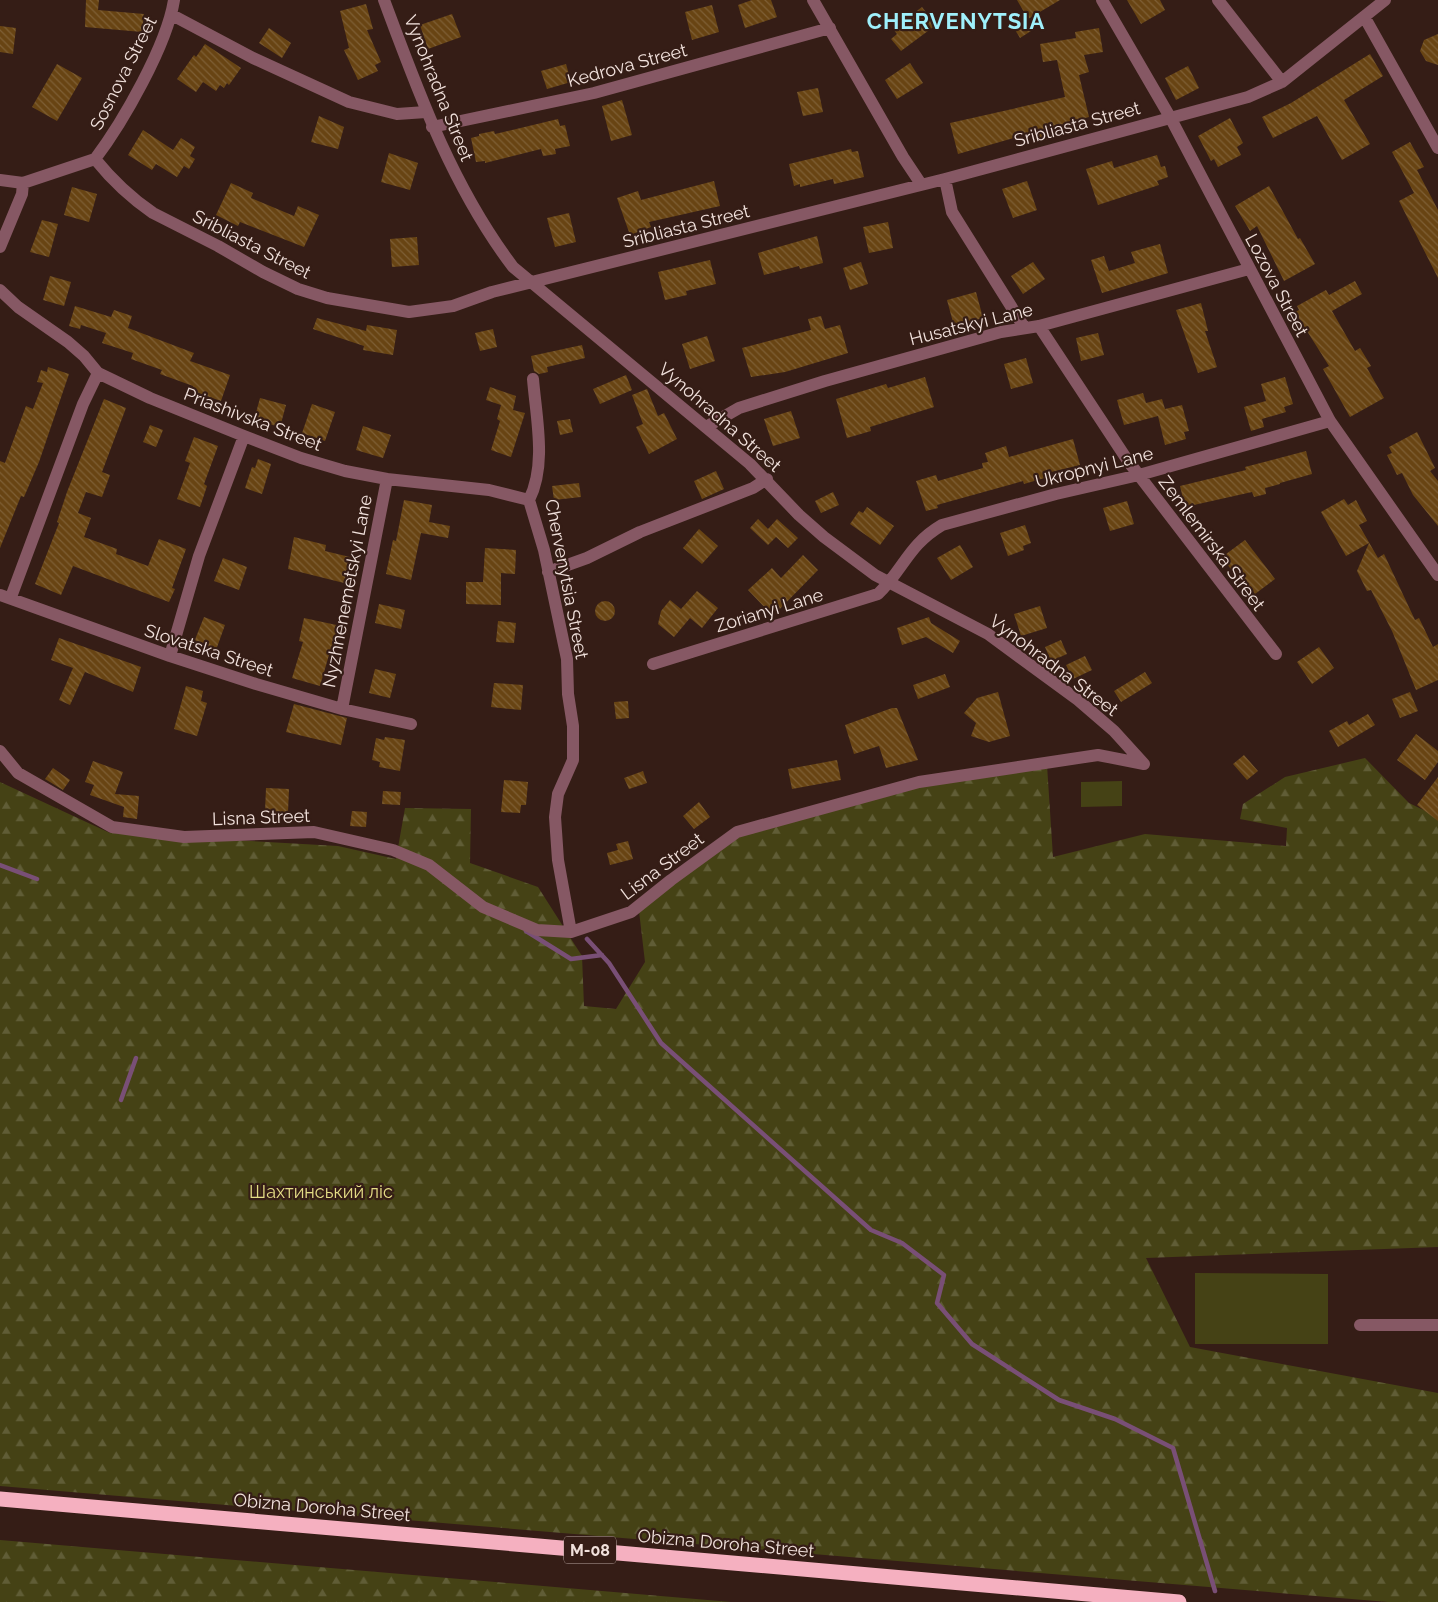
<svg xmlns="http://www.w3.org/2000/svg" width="1438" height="1602" font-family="Raleway,sans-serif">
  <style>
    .forest { fill: url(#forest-firs) }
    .park { fill: #454215 }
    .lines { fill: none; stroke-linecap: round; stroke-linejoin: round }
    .stream { stroke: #794f76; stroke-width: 4.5 }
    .building { fill: url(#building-back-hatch) }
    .minor { stroke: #865864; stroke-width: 12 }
    .highway { stroke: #f5b0c0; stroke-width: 15 }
    .labels { text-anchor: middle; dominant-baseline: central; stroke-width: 4.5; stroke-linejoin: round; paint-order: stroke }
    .shield { fill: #351d16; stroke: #b9a6a1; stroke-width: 1 }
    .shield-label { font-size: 16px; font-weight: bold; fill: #f1e1dc }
    .street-label { font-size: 18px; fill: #f1e1dc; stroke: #351d16 }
    .park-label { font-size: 18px; fill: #e3dc85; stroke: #351d16 }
    .district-label { font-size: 22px; font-weight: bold; letter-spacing: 1px; fill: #9ff0fb; stroke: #351d16 }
  </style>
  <defs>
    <pattern id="forest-firs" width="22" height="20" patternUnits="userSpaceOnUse" patternTransform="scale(1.25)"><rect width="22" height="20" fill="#454215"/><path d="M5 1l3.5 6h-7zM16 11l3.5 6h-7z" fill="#605d36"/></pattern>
    <pattern id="building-back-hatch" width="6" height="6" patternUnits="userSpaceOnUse" patternTransform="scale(1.25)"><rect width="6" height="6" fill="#684413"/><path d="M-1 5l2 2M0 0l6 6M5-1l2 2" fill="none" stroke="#7e5f35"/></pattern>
  </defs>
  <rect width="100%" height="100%" fill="#351d16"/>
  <path class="forest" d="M1365,758L1409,803L1438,817V1247L1146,1258L1190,1347L1438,1393V1602H1388L0,1486V782L110,833L338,846L396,859L405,808L471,809L470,863L538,887L582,956L584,1006L616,1009L645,962L639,911L710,850L787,816L937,778L1047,765L1053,857L1145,834L1286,846L1287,828L1240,819L1243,804L1285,777Z
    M0,1540L731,1602H0Z"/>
  <path class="park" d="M1122,781V806L1081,807V782Z
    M1195,1273L1328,1274V1344H1195Z"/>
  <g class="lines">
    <path class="stream" d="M0,865L37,879
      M526,931L571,959L602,955
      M587,939L609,963L661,1043L871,1230L902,1243L944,1275L937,1303L972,1344L1059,1400L1115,1419L1173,1448L1215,1591
      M121,1100L136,1058"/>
  </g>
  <path class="building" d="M86,0H99L98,10L144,14L142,32L85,27Z
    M752,0H771L777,17L745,28L738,5Z
    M1017,0H1060L1028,19Z
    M1127,0H1160L1165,10L1141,24Z
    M366,4L373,29L367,30L381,62L375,65L378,71L358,80L344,50L349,48L340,11Z
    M712,5L719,32L692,40L685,12Z
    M922,7L936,25L901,51L891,39L897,34L893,29Z
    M452,14L461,37L428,49L420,25Z
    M1025,21L1031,31L1020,38L1014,28Z
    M0,26L16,28L13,54L0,52Z
    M269,28L291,43L282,58L259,43Z
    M1099,28L1103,52L1084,55L1089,72L1079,75L1089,117L1046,129L1048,139L1036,142L1034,132L958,154L950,123L1065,97L1057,60L1043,62L1040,44L1076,38L1075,32Z
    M1438,34V65L1426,61L1420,51L1424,40Z
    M205,44L241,68L229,85L227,83L224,88L220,85L216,91L203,82L196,92L177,79L194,55L196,57Z
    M1370,54L1383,76L1344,100L1370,144L1342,160L1317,116L1273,138L1262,117L1291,103Z
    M910,63L923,83L897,99L885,80Z
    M57,64L82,78L57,121L32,107Z
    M566,64L571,82L547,89L541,71Z
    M1188,66L1199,88L1176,100L1165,78Z
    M818,88L823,112L803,116L797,92Z
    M622,100L632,135L611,141L602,106Z
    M319,116L344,127L338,149L311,142Z
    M1230,118L1243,143L1237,147L1241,155L1218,167L1214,159L1211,161L1198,136Z
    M558,119L560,126L565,125L570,146L555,149L556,154L543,156L541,149L485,163V161L476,162L471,138L479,136V134L494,131L495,134Z
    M143,130L173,150L181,138L195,147L190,156L195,159L189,169L184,166L177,177L156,164L152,170L128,155Z
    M1410,142L1424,167L1417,170L1438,210V278L1399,201L1414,193L1392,152Z
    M851,149L852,152L858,151L864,177L834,184L833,179L800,187V184L794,186L789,164Z
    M389,153L418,163L410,190L381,182Z
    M1157,155L1161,167L1165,166L1168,177L1157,181L1159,185L1098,205L1086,169L1112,161L1114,168Z
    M714,181L720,206L649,222L651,227L630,235L617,198L638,191L641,200Z
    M1027,181L1037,210L1013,218L1002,189Z
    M231,183L253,193L251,198L294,216L298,206L319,215L304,247L240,222L238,226L216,215Z
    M1269,186L1298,239L1300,238L1315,264L1284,281L1257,226L1250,231L1235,206Z
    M72,187L97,194L89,222L64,215Z
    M569,213L576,242L555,247L547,218Z
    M42,220L58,224L49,257L30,252Z
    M888,222L893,248L869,253L863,227Z
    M817,236L823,263L800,269L799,266L764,275L758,253Z
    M417,237L419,265L392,267L390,239Z
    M1160,244L1168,273L1102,293L1091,260L1104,256L1109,271L1135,263L1131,252Z
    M710,260L716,284L686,291L687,295L665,300L658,272Z
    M861,262L868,284L850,290L843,268Z
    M1033,262L1045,279L1023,294L1011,276Z
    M50,276L71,282L64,306L43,300Z
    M1355,281L1362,294L1332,311L1355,351L1360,348L1371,366L1367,368L1384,398L1350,417L1323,369L1329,366L1295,312L1299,310L1297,306L1326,290L1329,295Z
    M976,292L983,318L954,326L947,300Z
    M1201,303L1208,331H1205L1217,367L1198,373L1176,310Z
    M75,306L111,317L114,310L132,316L128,328L194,353L190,361L230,375L221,401L192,391L193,386L160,374L162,370L131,359L133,353L102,343L106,333L81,325L80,329L69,326Z
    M821,316L825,329L840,325L848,353L785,372L751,377L742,348L811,330L808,319Z
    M317,318L366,331L367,325L397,330L393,355L363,350L364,346L313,329Z
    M493,329L497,347L480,351L475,333Z
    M1098,333L1104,355L1081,361L1076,338Z
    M707,336L715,361L690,369L682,344Z
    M582,345L585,358L547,367L548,372L539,374L534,371L531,356Z
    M1026,358L1033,383L1011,389L1004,364Z
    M48,367L69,374L39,462L24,497L21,496L0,548V461L5,463L26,406L33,409L43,383L37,382L41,370L47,372Z
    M626,375L632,390L600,404L593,389Z
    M925,377L934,407L870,427L871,431L847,438L836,399L886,384L888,388Z
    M1285,377L1293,404L1284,407L1286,412L1262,419L1264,427L1251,431L1244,407L1266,401L1261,384Z
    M490,387L516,396L513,410L525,413L511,457L491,450L500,421L497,419L501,405L486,400Z
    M647,389L658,416L664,413L677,439L649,454L636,427L643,424L632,395Z
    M1143,393L1146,403L1162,399L1165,409L1182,405L1189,431L1184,432L1186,439L1165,445L1158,416L1124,425L1117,400Z
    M260,398L286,405L280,427L254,420Z
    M104,399L126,408L102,472L110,475L102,497L86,492L78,513L91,518L84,537L117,549L116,554L148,566L159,539L186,549L172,588L175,589L169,602L73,566L61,595L35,584L59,523L57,522L67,492Z
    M312,404L335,412L325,441L302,433Z
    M791,411L800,438L773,446L764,419Z
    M570,419L573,432L560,435L557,421Z
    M150,425L163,430L156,447L143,442Z
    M363,426L391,435L383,458L356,450Z
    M1417,432L1435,468L1430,471L1438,481V526L1413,495L1402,473L1397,475L1387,455L1392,453L1389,447Z
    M194,437L218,446L204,484L207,486L200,507L177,499L190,463L185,461Z
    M1073,439L1080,465L1047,473L1048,477L1024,484L1023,481L937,505L938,508L926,511L916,481L936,475L938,481L983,468L982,463L988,462L985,453L1006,446L1009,457Z
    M1306,451L1312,474L1280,483V484L1265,488L1266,494L1254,497L1252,492L1185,507L1180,486L1246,470L1245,467Z
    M258,459L271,464L262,494L245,488L252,467L255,468Z
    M716,471L724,489L702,499L694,481Z
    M579,483L581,497L554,500L552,486Z
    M833,492L839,505L821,513L815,501Z
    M1344,499L1348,505L1356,500L1367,521L1359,525L1378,558L1384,554L1415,620L1419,618L1433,647L1438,644V680L1416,690L1392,631L1371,590L1367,591L1357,571L1369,543L1346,556L1321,512Z
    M404,500L432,505L429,522L450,526L448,538L421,533L411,580L386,574L393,540L396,541Z
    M1127,501L1134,524L1110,531L1103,508Z
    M867,507L894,526L880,545L850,524L859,511L863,513Z
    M758,519L768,529L777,519L798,538L788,548L776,537L768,545L750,528Z
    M1025,525L1031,543L1023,546L1024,550L1008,556L1000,533Z
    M699,529L718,546L702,564L683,548Z
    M294,537L326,545L325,551L354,558L348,584L288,569Z
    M1245,540L1275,579L1255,594L1242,576L1238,579L1222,557Z
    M960,545L973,567L951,580L937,558Z
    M485,548L516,550L515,574L501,573V605L466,604V582H483Z
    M803,555L818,570L773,616L748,590L772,568L781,578Z
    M223,558L247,567L239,590L214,581Z
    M697,591L718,608L702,628L690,618L674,637L658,624L661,611L670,600L681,609Z
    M595 611a10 10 0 1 1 20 0a10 10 0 1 1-20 0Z
    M379,604L405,610L401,629L375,623Z
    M1040,606L1047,628L1021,636L1014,614Z
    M204,617L225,625L216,650L194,642Z
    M929,617L931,623L960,641L953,653L926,637L902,645L897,628Z
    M304,618L341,626L336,649L331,648L320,686L292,678L303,642L299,641Z
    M498,621L516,623L514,643L496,642Z
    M59,638L141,667L133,692L85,672L70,705L59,700L73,668L51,660Z
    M1061,640L1067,654L1051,661L1045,647Z
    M1319,647L1334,668L1312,684L1297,662Z
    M1085,656L1092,670L1073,679L1066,665Z
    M375,669L396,674L390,698L369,693Z
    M1145,672L1152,683L1121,702L1114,691Z
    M945,674L950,687L918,699L913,685Z
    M494,683L523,685L521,710L491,707Z
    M186,686L203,691L201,701L207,703L197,736L174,729Z
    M998,692L1010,736L989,742L971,736L976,723L964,713L977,698Z
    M1410,692L1418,711L1400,718L1392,699Z
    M628,701L629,718L616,719L614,702Z
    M294,704L347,718L341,745L286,732Z
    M892,708H897L918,760L886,768L879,746L854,754L845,725Z
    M1368,714L1375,725L1338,747L1329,731L1347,721L1349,725Z
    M1416,734L1438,751V762L1425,780L1397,760Z
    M385,737L405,740L400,771L379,767L380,762L372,760L376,738L384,740Z
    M1244,755L1258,771L1247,780L1233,764Z
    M837,760L841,780L792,789L788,769Z
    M93,761L123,772L115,794L139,796L137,819L123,817L124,807L90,795L94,785L85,782Z
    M53,768L70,780L63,790L45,779Z
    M643,771L647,783L629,789L624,778Z
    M1438,777V821L1417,805Z
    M504,780L528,782L526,805H521L520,813L501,812Z
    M266,788L289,789L288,812L265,811Z
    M383,791L401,792L400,805L382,804Z
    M699,802L710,817L694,829L683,816Z
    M352,811L367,812L366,827L350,826Z
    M628,841L633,859L610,865L607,853L618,850L616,844Z"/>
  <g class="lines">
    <path class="minor" d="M384,0C419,94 452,186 513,267L750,464L799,515L824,537L875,575L988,634L1078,700L1114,731L1144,764
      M813,0L903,157L921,184
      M1102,0L1170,117L1330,421L1438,575
      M1218,0L1282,82
      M172,15L253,58L349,102L397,114L426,112
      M1365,18L1438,148
      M432,127L594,93L830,28
      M95,159C123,122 167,45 174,0
      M945,179L952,212L1024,327
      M0,180L23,183L95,159C112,180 131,198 153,213L218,246L263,272L298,289L327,298L409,312L453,306L492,292L945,179L1248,97L1282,82L1385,0
      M0,247L22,194L23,183
      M0,290L18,307L68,342L84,356L98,373L150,398L244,436L301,458L345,471L387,479L489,490L529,500
      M1039,326L1128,461L1276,654
      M533,379C536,417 547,465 529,500L544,550L567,659L568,694L573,726V760L558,794L555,817L558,860L571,932
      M706,427L739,408L825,381L1001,332L1039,326L1249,269
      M548,572L587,558L640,532L753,488L767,479
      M0,595L170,656L256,684L342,709L411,724
      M11,597L83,404L98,373
      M170,656L199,556L244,436
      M653,664L878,594C904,569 908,545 942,525L1056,494L1139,475L1330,421
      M342,709L387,479
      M0,751L18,773L112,827L184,837L314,832L393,850L429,865L483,907L537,930L571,932L631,912L671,880L737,832L919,782L1098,755L1144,764
      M1360,1325H1438"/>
    <path class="highway" d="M0,1499L1179,1602"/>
  </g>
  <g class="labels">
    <rect class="shield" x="564" y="1536.5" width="52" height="27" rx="4"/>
    <g class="shield-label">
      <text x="590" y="1550">М-08</text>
    </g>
    <g class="street-label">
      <text transform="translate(627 65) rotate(-15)">Kedrova Street</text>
      <text transform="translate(123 73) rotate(-63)">Sosnova Street</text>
      <text transform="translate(439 88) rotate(68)">Vynohradna Street</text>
      <text transform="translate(1077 124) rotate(-15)">Sribliasta Street</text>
      <text transform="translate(686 226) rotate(-14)">Sribliasta Street</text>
      <text transform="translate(252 244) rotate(27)">Sribliasta Street</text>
      <text transform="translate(1277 285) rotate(62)">Lozova Street</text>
      <text transform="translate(971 324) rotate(-14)">Husatskyi Lane</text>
      <text transform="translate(720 417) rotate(41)">Vynohradna Street</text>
      <text transform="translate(253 419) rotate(21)">Priashivska Street</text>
      <text transform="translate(1094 467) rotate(-14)">Ukropnyi Lane</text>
      <text transform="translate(1212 543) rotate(53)">Zemlemirska Street</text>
      <text transform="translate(567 579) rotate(79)">Chervenytsia Street</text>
      <text transform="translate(347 591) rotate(-79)">Nyzhnenemetskyi Lane</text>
      <text transform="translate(769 610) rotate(-17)">Zorianyi Lane</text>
      <text transform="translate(209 650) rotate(18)">Slovatska Street</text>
      <text transform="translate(1054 665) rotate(37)">Vynohradna Street</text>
      <text transform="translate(261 817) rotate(-2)">Lisna Street</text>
      <text transform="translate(662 866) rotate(-37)">Lisna Street</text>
      <text transform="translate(322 1507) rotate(5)">Obizna Doroha Street</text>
      <text transform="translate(726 1543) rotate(5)">Obizna Doroha Street</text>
    </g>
    <g class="park-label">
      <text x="321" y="1191">Шахтинський ліс</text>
    </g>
    <g class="district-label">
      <text x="956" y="21">CHERVENYTSIA</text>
    </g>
  </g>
</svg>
